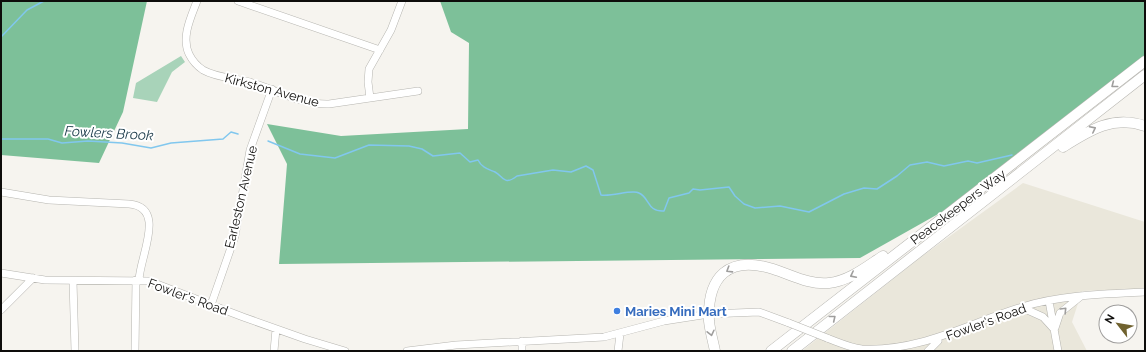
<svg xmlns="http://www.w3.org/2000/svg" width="1146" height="352" font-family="Raleway,sans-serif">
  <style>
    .built { fill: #eae7db }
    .green { fill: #a8d3b9 }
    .forest { fill: #7dc099 }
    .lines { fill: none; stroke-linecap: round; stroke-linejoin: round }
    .stream { stroke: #81c7ee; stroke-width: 1.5 }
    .minor-casing { stroke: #b6b5b0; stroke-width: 8 }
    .highway-casing { stroke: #b6b5b0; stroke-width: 11 }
    .minor { stroke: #fff; stroke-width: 7 }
    .highway { stroke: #fff; stroke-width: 10 }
    .minor-bridge-casing { stroke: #b6b5b0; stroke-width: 8; stroke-linecap: butt }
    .minor-bridge { stroke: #fff; stroke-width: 7 }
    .oneway { stroke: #9f9e9d }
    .shop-dot { fill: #3f7fe0; stroke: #fff; stroke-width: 1.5 }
    .labels { text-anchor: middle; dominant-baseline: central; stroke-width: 4; stroke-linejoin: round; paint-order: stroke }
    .street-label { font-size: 13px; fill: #0e0d0b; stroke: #fff }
    .shop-label { font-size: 13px; font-weight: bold; fill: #366cbe; stroke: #fff; text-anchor: start }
    .water-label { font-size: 14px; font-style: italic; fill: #173747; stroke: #fff }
  </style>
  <rect width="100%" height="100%" fill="#f6f4ef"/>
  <path class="built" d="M1023,183L1145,222V289L1082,291L1072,322L1087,351H802L921,257Z"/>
  <path class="green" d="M181,56L185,62L172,72L157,102L133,98L136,83Z"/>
  <path class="forest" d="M1,1H147L123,112L99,163L1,155Z
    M440,1H1145V55L1023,154L947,209L860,258L279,264L287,164L267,124L341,136L468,129L469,43L451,32Z"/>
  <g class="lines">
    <path class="stream" d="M1,37L27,10L44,1
      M1,139H48L62,143L88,141L122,143L151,148L171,143L223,139L231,132L238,134
      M268,141L300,154L335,158L369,145L409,146L422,149L433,156L460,153L470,162L478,160C482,168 488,169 495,172C504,177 504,186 517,176L553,170L571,172L586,166L593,170L601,195C612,197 632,189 639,193C650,198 647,212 664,211L669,198L689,193L693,189L700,190L729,187L735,196L744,204L755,208L780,206L809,212L844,194L864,188L877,189L897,176L910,165L927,162L944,166L968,161L977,163L1012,155"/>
    <defs>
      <path id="minor" d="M197,1C191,17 181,37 189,54C192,60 197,66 203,70C217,78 235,78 250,82C276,90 302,105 329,104L418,91
        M238,1L380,50
        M370,98L368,82L369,69L391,30L402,1
        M1,192L49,200L129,204C167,207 140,256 139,280
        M1,273L45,280L149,281L243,317L305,339L345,351
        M73,281L75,351
        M1049,301L1058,351
        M211,305L235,236L250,150L272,89
        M1023,308L1043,317L1053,328
        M1,310L33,278
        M1055,328L1060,313L1080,297
        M827,338C838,342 851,348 862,349C920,352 969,323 1022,307C1061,295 1104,294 1145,292
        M522,341V351
        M135,351L136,280
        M274,351L276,329
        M407,351L456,345L604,337L664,321L709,314L759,312L789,323
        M618,351L620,334
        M928,351L938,341"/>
      <path id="highway" d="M1063,147C1090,130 1113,115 1145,126
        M715,351C713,341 710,331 709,321C707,276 729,255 773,269C792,275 809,285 829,283C849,281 866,267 883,256
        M771,351L1145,61
        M792,351L1145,75"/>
    </defs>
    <use href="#minor" class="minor-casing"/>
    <use href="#highway" class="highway-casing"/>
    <use href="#minor" class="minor"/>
    <use href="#highway" class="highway"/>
    <defs>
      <path id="minor-bridge" d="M789,323L827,338"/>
    </defs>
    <use href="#minor-bridge" class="minor-bridge-casing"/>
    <use href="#minor-bridge" class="minor-bridge"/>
  </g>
  <defs><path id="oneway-chevron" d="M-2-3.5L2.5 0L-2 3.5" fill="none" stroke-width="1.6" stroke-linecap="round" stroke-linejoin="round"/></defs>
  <g class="oneway">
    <use href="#oneway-chevron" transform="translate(1114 85) rotate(142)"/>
    <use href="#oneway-chevron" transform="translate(1093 129) rotate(-27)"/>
    <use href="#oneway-chevron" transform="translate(729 270) rotate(148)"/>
    <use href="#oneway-chevron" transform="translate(853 275) rotate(153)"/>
    <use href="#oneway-chevron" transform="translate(1064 310) rotate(-46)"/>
    <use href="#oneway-chevron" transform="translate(833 318) rotate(-39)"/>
    <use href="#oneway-chevron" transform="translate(711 333) rotate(77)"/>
  </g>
  <circle class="shop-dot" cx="617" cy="311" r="4"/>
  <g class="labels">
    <g class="street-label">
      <text transform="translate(272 90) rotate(15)">Kirkston Avenue</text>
      <text transform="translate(241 197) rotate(-77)">Earleston Avenue</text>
      <text transform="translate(958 207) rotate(-37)">Peacekeepers Way</text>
      <text transform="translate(188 297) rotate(20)">Fowler's Road</text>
      <text transform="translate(986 322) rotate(-20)">Fowler's Road</text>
    </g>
    <g class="shop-label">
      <text x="625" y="311">Maries Mini Mart</text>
    </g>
    <g class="water-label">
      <text transform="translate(109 133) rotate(3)">Fowlers Brook</text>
    </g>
  </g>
  <rect width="1146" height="352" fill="none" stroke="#0e0d0b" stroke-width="4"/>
  <g transform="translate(1118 324) rotate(301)"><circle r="19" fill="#ffffff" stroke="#9f9e9d"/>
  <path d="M0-3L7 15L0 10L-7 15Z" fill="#70622f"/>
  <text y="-6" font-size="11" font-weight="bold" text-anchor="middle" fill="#0e0d0b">N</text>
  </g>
</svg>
